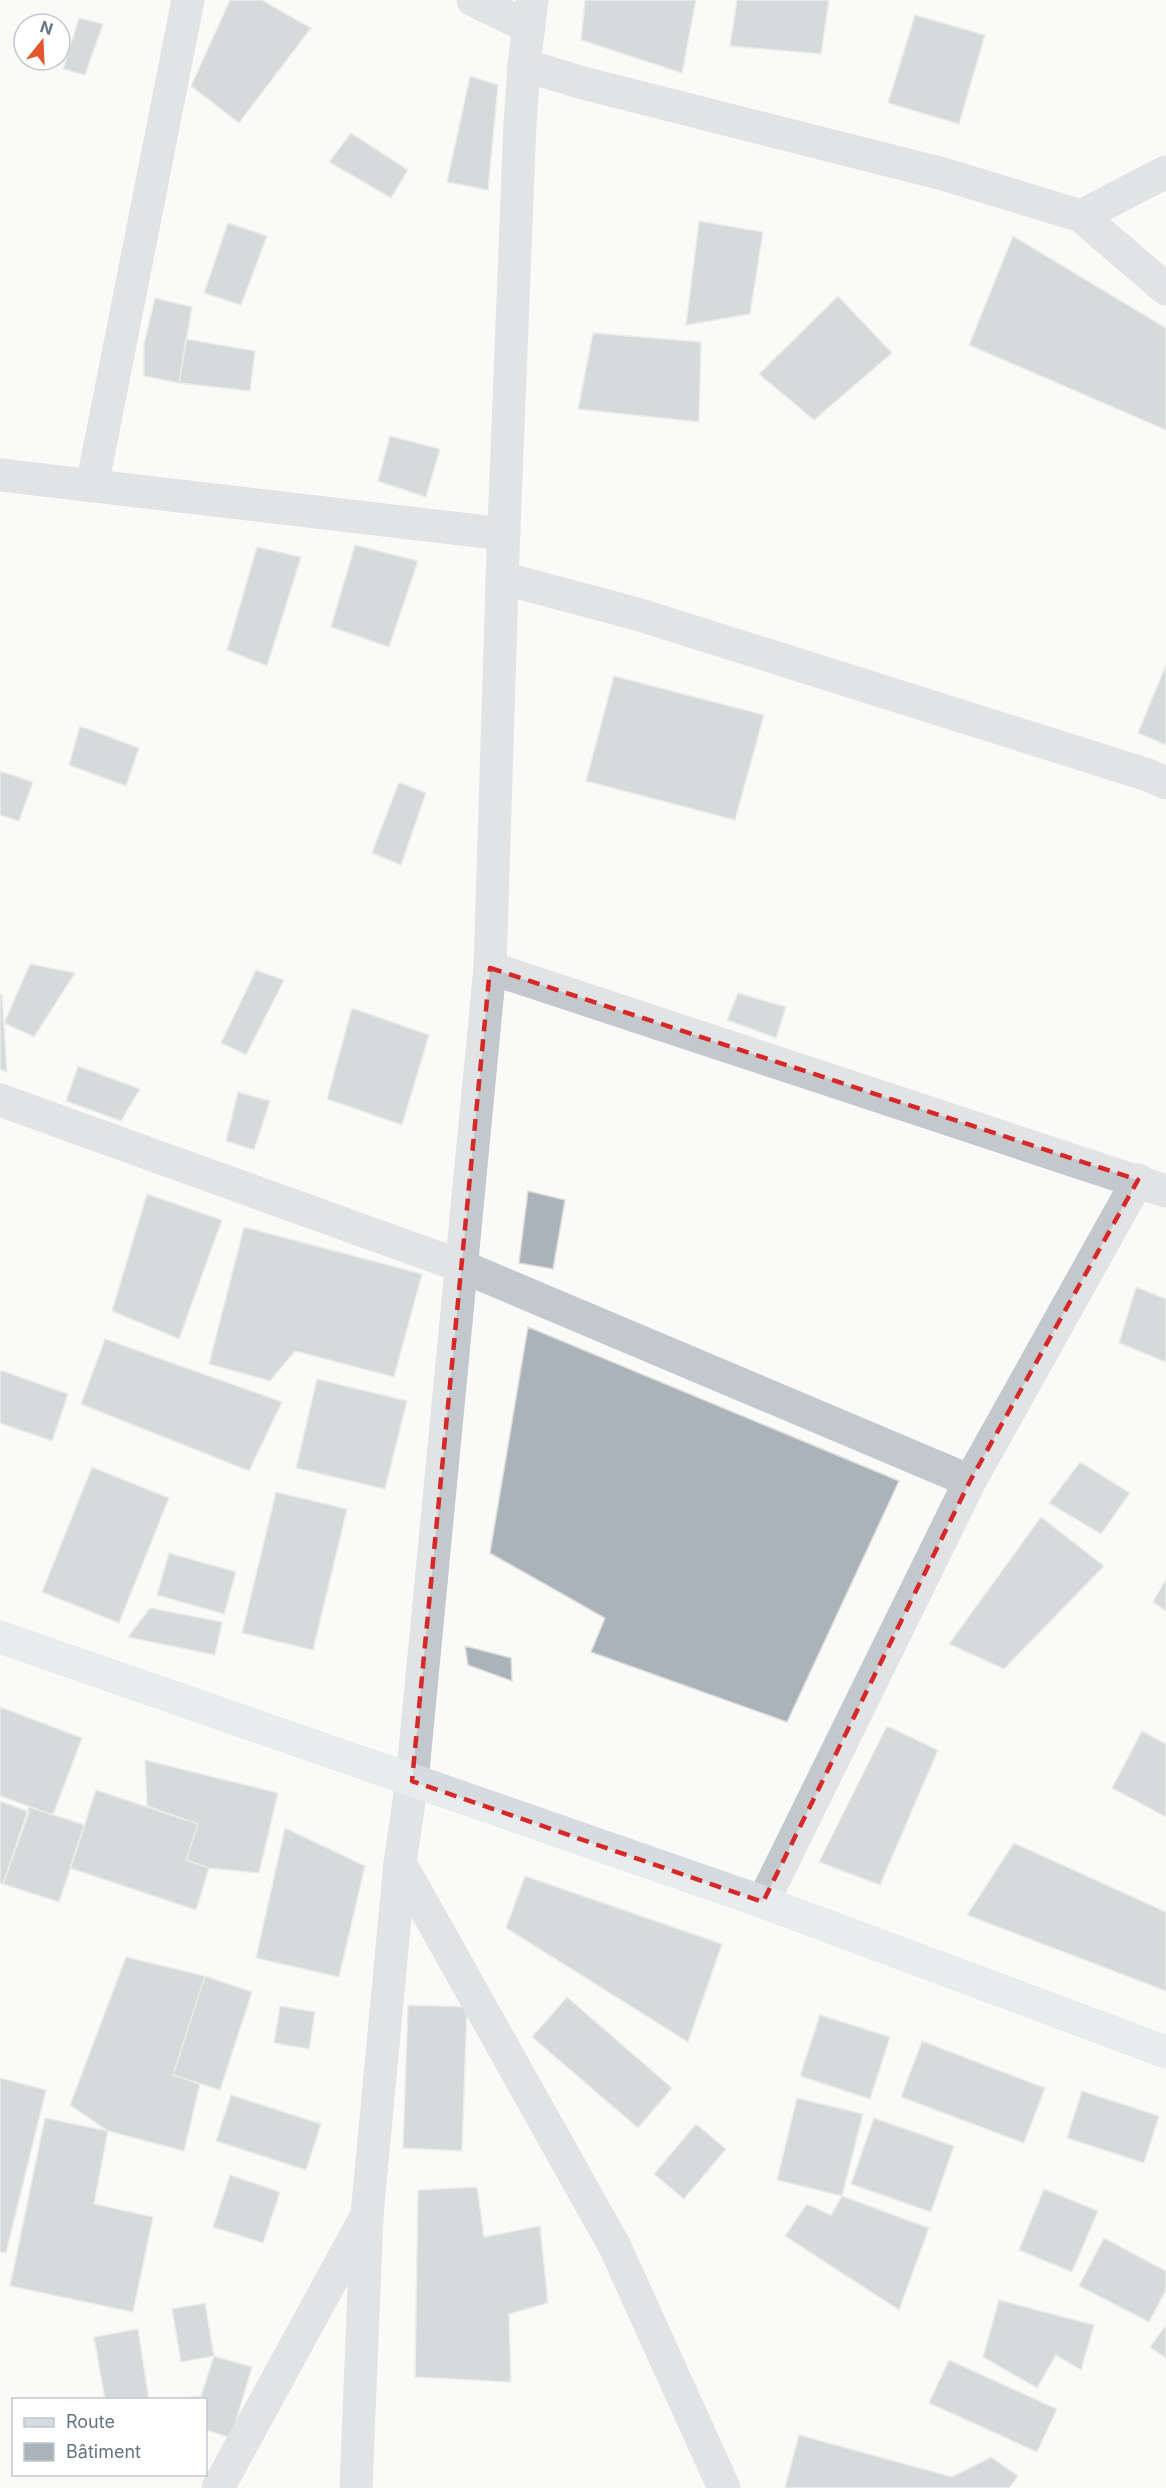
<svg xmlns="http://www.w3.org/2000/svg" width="1166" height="2488" font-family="Inter,sans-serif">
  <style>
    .building { fill: #aab3b9; stroke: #dcdcda; stroke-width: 1.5 }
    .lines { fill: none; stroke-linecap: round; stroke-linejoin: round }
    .minor { stroke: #c3c8cc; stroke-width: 33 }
    .tertiary { stroke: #c3c8cc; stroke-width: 33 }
    .secondary { stroke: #d6dbdf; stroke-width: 33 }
    .marked { fill: none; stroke: #d62828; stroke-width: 4.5; stroke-dasharray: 12 8; stroke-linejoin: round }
  </style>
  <rect width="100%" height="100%" fill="#fafaf8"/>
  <path class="building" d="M230,0H262L311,28L239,123L191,86Z
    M585,0H696L682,73L581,40Z
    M737,0H829L821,54L730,46Z
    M915,15L985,35L959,124L888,103Z
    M79,18L103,24L85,75L63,69Z
    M470,76L498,85L488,190L447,182Z
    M351,133L408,170L391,198L329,162Z
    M699,221L763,232L750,314L686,325Z
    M228,223L267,236L241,305L204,293Z
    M1013,236L1166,328V430L969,345Z
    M838,296L892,353L814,420L759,374Z
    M155,298L192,307L179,383L144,376V344Z
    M593,333L701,342L699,422L578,409Z
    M186,339L255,351L250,391L179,383Z
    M390,436L440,449L426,497L378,481Z
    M355,545L418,561L389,647L331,627Z
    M257,547L301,557L267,666L227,650Z
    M1166,665V745L1138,733Z
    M614,676L764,715L735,820L586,781Z
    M80,726L139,748L126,786L69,765Z
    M0,771L33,782L19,821L0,815Z
    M399,782L426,793L401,865L372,853Z
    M30,964L75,973L34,1037L4,1023Z
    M256,970L284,980L246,1055L221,1043Z
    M738,993L786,1007L776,1038L727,1020Z
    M0,994L2,995L7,1072L0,1069Z
    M352,1008L429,1035L402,1125L327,1099Z
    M78,1066L140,1089L121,1121L66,1101Z
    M238,1092L270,1101L254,1150L226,1141Z
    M528,1191L565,1200L553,1269L519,1263Z
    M147,1194L222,1220L179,1339L112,1311Z
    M244,1227L422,1274L394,1377L295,1351L270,1381L209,1364Z
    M1136,1287L1166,1299V1362L1119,1343Z
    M528,1327L899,1481L787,1722L591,1652L605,1618L490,1553Z
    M105,1339L282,1402L249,1471L81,1404Z
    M0,1370L68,1394L52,1441L0,1423Z
    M317,1379L407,1401L385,1489L296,1468Z
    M1080,1462L1130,1493L1101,1534L1049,1503Z
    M92,1467L169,1498L119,1623L42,1592Z
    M276,1492L347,1509L313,1650L242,1633Z
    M1041,1517L1104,1566L1004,1669L949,1644Z
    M169,1553L236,1572L224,1614L157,1595Z
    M1166,1579V1611L1153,1602Z
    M150,1608L222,1622L215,1655L128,1637Z
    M465,1646L511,1658L512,1681L468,1665Z
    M0,1707L82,1738L53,1815L0,1796Z
    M887,1726L938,1750L880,1885L819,1862Z
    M1142,1731L1166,1744V1817L1112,1788Z
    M145,1760L278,1793L259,1873L209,1868L186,1860L198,1824L147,1806Z
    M96,1790L198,1824L186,1860L209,1868L196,1910L70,1868Z
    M0,1801L29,1812L3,1884L0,1883Z
    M29,1807L85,1825L59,1902L3,1884Z
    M285,1828L365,1866L339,1977L256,1958Z
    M1014,1843L1166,1912V1991L967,1915Z
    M525,1876L722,1944L688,2042L506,1928Z
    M126,1957L205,1976L173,2075L200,2084L184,2151L108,2131L70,2105Z
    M205,1976L252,1992L220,2090L173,2075Z
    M567,1997L672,2088L638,2128L532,2037Z
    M408,2005L467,2007L462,2151L403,2148Z
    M280,2006L315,2012L309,2049L274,2043Z
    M820,2015L890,2037L870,2099L800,2076Z
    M922,2041L1045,2088L1024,2143L901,2097Z
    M0,2078L46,2090L6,2253L0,2252Z
    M1082,2091L1159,2116L1144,2163L1067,2138Z
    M231,2095L321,2124L306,2170L216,2141Z
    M797,2098L863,2114L842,2196L777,2180Z
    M45,2118L108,2131L94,2204L153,2217L133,2312L10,2286Z
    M874,2118L954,2146L931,2212L851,2184Z
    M696,2124L726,2149L684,2199L654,2174Z
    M230,2175L280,2192L263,2243L213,2227Z
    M477,2187L484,2237L540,2226L548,2303L509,2314L511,2382L415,2377L418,2190Z
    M1044,2189L1098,2211L1072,2272L1019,2250Z
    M842,2196L929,2228L899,2310L785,2236L807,2204L831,2215Z
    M1104,2238L1166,2271V2290L1149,2322L1079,2286Z
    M999,2300L1094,2325L1081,2370L1056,2355L1037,2388L983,2357Z
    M205,2303L214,2356L181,2362L172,2309Z
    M1166,2325V2358L1150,2347Z
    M138,2329L149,2400H105L94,2337Z
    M214,2356L252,2367L231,2438L206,2430V2400L183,2398L201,2396Z
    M949,2360L1057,2409L1037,2452L929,2403Z
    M799,2435L952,2477L991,2457L1018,2476L1009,2488H785Z"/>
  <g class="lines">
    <path class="minor" d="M473,0L529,27
      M524,65L583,83L943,174L1081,216L1166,289
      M1081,216L1166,172
      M0,475L504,534
      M92,486L188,0
      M502,578L637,614L1148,775L1166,783
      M490,968L1166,1191
      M0,1100L461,1266L970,1481
      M400,1863L615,2247L724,2488
      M763,1902L970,1481L1138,1180
      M218,2488L367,2215"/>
    <path class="tertiary" d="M356,2488L367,2215L400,1863L412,1781L490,968L503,553L520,123L524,65L532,0"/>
    <path class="secondary" d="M0,1637L763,1902L1166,2052"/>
  </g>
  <path d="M0 0H1166V2488H0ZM490,968L1138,1180L970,1481L763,1902L412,1781Z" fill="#fafaf8" fill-opacity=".55" fill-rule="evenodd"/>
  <path class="marked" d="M490,968L1138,1180L970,1481L763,1902L412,1781Z"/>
  <rect x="12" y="2398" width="195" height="78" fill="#ffffff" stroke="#c1c8cd" stroke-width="1.5"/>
  <rect x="24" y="2418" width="30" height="9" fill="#d6dbdf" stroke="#c1c8cd" stroke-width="1.5"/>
  <text x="66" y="2428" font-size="18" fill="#657683">Route</text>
  <rect x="24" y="2443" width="30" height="18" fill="#aab3b9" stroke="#c1c8cd" stroke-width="1.5"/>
  <text x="66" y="2458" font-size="18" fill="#657683">Bâtiment</text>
  <g transform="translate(42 42) rotate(18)"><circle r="28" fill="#ffffff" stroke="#c1c8cd" stroke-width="1.5"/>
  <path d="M0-4.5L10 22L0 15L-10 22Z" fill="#e4572e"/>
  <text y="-9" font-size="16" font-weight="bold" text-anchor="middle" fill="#657683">N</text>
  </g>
</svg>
